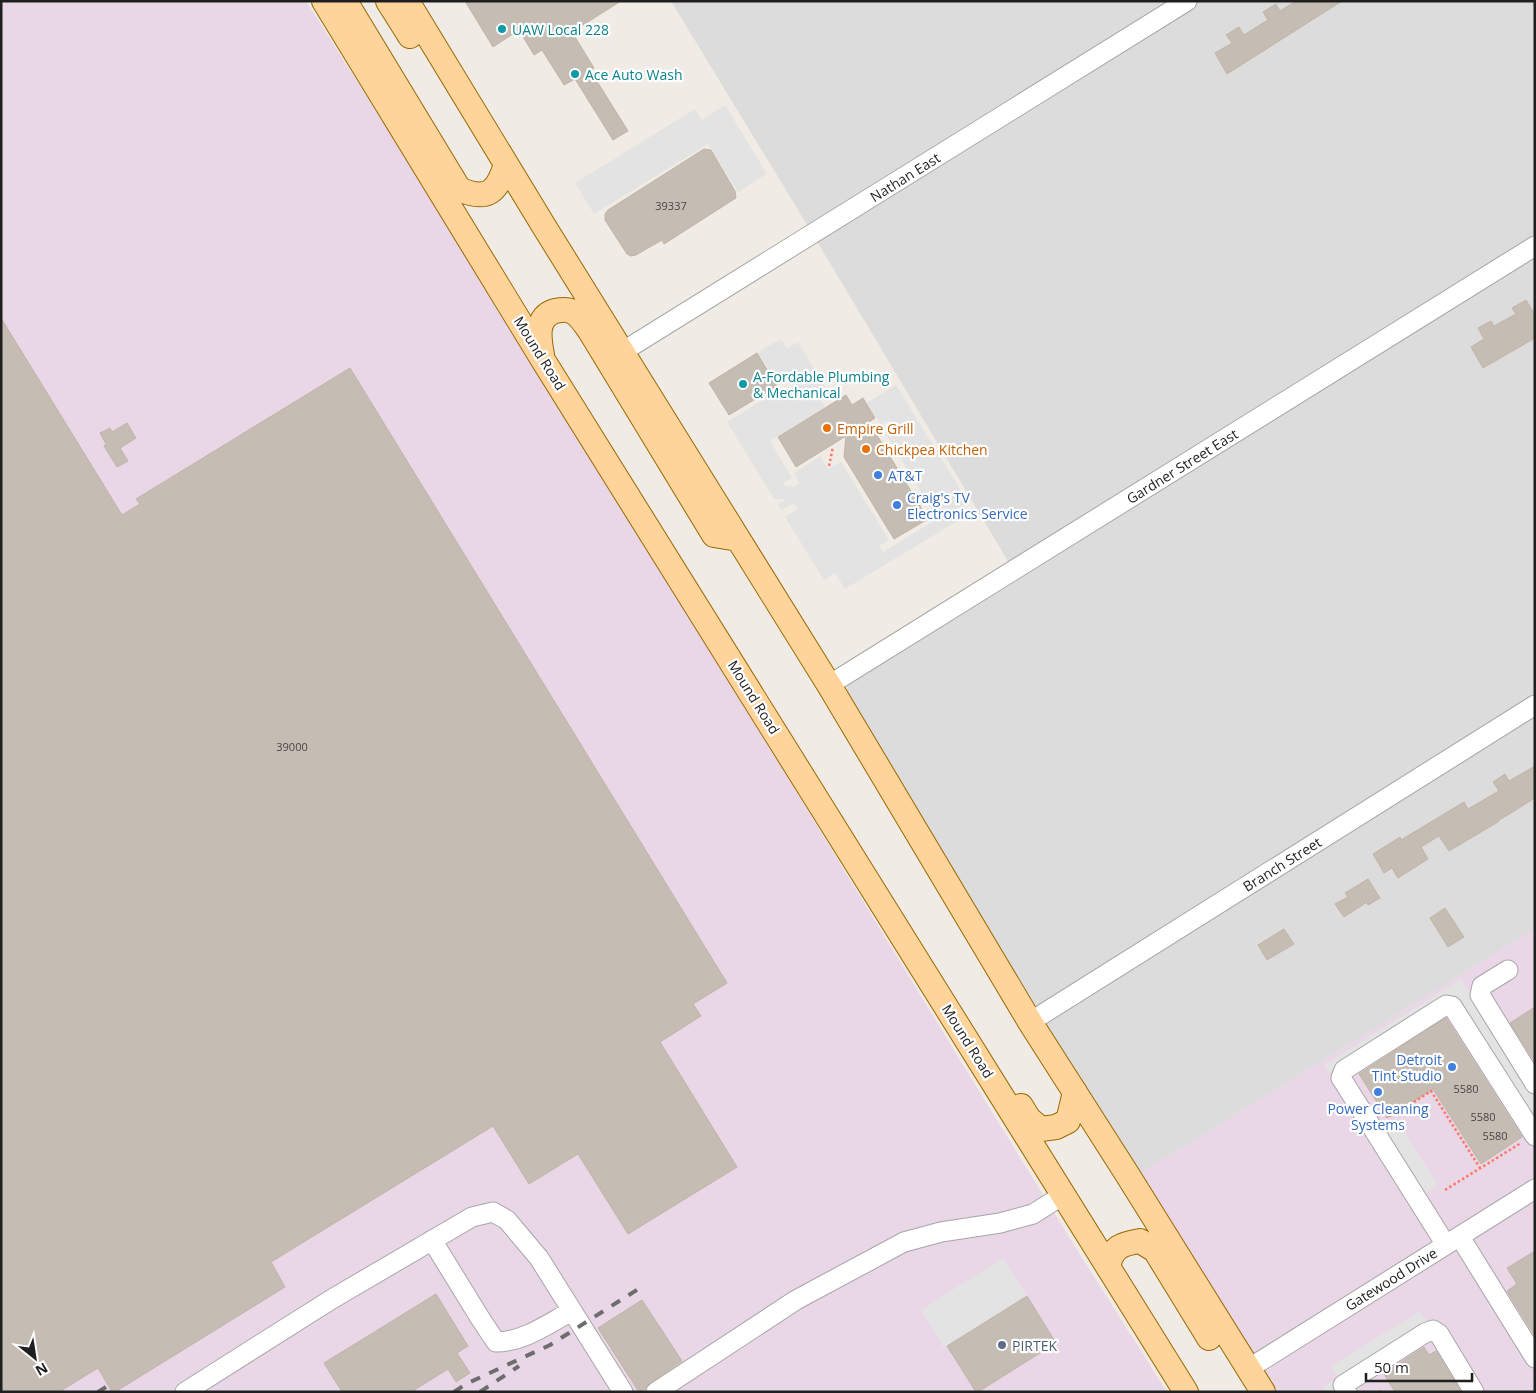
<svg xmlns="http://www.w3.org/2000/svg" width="1536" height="1393" font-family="'Open Sans',sans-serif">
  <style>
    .residential { fill: #dddcdc }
    .industrial { fill: #e9d6e6 }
    .parking { fill: #e3e3e3 }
    .building { fill: #c5bcb4; stroke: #c2b3a6 }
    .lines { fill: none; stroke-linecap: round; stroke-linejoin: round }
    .minor-casing { stroke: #a6a6a6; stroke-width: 21 }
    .major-casing { stroke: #9a6800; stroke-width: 26 }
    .path { stroke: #ff7767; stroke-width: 2.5; stroke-dasharray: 2.5 2.5; stroke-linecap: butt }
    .minor { stroke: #fff; stroke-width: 19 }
    .major { stroke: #ffd49b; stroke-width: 24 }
    .rail { stroke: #6d6d6d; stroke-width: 4; stroke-dasharray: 10 10; stroke-linecap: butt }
    .culture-dot { fill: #0f9aa8; stroke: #fff; stroke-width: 2 }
    .food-dot { fill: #e8710a; stroke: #fff; stroke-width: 2 }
    .shop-dot { fill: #3f7fe0; stroke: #fff; stroke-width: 2 }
    .service-dot { fill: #5c6f8a; stroke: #fff; stroke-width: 2 }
    .labels { text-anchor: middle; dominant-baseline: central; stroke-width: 4.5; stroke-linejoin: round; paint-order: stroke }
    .number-label { font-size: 11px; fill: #484644 }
    .culture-label { font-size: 14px; fill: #0d838f; stroke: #fff; text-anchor: start }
    .street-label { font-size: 14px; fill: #1f1f1f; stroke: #fff }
    .food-label { font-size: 14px; fill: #c56008; stroke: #fff; text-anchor: start }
    .shop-label { font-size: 14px; fill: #366cbe; stroke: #fff; text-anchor: start }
    .service-label { font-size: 14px; fill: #4e5e75; stroke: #fff; text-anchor: start }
  </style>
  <rect width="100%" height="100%" fill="#f0ece5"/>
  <path class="residential" d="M671,1H1535V929L1140,1174L1014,973L847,694V687L850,682L1018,578L806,223Z"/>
  <path class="industrial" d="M1,1H306L498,303L974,1083L1079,1253L1167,1392H1Z
    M1535,929V1392H1276L1140,1174Z"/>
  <path class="parking" d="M725,105L767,174L738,192L708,144L594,214L575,183L695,109L702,120Z
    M781,339L787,349L798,342L827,390L818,396L825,407L770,441L792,478L783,483L785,486L794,487L799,483L794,473L820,456L828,469L841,462L889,540L879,546L883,552L937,519L886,434L895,428L889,420L881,425L867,403L896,385L968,502L958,508L964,517L845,589L835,573L824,580L785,517L798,509L794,503L781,510L778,505L786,499H774L727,422L784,387L790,397L797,393L789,379L779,385L758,352Z
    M1461,979L1535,1098V1124L1454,995L1329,1073L1324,1065Z
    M1396,1118L1438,1185L1423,1195L1380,1128Z
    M1003,1258L1027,1296L944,1348L921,1310Z
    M1420,1311L1434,1334L1355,1384L1360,1392H1327L1323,1387L1338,1377L1331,1366Z"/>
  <path class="building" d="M465,1H621L572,32L594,68L590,70L628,131L613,140L575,79L564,85L542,50L534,55L519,30L493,47Z
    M1296,1H1342L1227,74L1215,53L1232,43L1226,35L1239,27L1244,35L1268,20L1263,12L1276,4L1280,11Z
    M704,149L711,150L735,191L736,198L664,244L662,240L636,255L631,256L627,254L605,220V214L608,210Z
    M1526,300L1535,315V338L1483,368L1471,347L1484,339L1478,328L1491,321L1494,326L1516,314L1512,308Z
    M1,318L122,515L140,504L136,499L350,368L727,983L693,1004L701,1016L660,1042L737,1167L628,1234L578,1154L529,1184L493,1126L271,1262L285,1287L115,1392H112L98,1368L59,1392H1Z
    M757,353L777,386L729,415L709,383Z
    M846,395L852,405L863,398L875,418L869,422L928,519L894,539L844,457L846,436L796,467L778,437Z
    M127,423L136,438L120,448L128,461L117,467L104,446L106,444L100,433L110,428L112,432Z
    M1535,766V798L1498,821V822L1449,851L1439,836L1421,847L1428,859L1398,878L1392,868L1384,873L1373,854L1400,837L1401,840L1464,802L1468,809L1499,791L1493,782L1505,774L1509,781Z
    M1368,879L1380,898L1368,905L1367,902L1344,917L1335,904L1348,897L1345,893Z
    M1445,908L1464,937L1448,947L1430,918Z
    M1284,929L1294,944L1267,960L1258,945Z
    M1535,1007V1062L1510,1023Z
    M1446,1018L1522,1137L1481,1164L1433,1089L1387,1118L1359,1074Z
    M1535,1251V1336L1507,1291L1517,1284L1507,1268Z
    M436,1294L468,1346L457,1353L470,1373L456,1382L448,1369L411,1392H342L324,1363Z
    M1027,1296L1056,1343L978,1392H976L947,1346Z
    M642,1300L682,1361L650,1383L645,1389L639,1392L598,1328Z
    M1424,1347L1429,1355L1436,1351L1461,1392H1395L1384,1374L1387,1372V1371Z"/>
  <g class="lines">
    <defs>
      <path id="minor" d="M622,352L1187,1
        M829,685L1535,246
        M1508,970L1482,986L1480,995L1535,1084
        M1030,1022L1535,705
        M1460,1237L1535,1358
        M432,1240L480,1318L496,1342C524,1342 549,1323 572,1311
        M1446,1245L1343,1081L1341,1078L1344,1070L1446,1005L1452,1006L1535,1136
        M1248,1369L1535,1189
        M185,1392L332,1299L472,1217L493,1212L507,1220L539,1258L623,1392
        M656,1392L796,1300L904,1242L941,1232L1000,1223L1033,1214L1063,1195
        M1347,1392L1343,1385L1425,1333L1433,1330L1439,1334L1474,1392"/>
      <path id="major" d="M324,1L543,360L1186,1392
        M345,1L459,189C488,202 498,191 506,164
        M388,1L410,36
        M407,1L545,228L829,685L1030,1022L1127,1174L1263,1392
        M542,355C539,339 535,317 555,311C560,310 566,309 571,311C579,314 585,324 590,331L714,535L738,539
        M1021,1106L1029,1119L1041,1129L1056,1127L1068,1121L1075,1092
        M1108,1267C1112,1247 1121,1244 1140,1241L1155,1250L1209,1338"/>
    </defs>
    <use href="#minor" class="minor-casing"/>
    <use href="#major" class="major-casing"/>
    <path class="path" d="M829,466L833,447
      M1397,1113L1431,1091L1480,1168
      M1390,1116V1117
      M1445,1190L1521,1143
      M1380,1392L1381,1391"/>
    <use href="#minor" class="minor"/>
    <use href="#major" class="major"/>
    <path class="rail" d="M98,1392L106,1387
      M454,1392L466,1384L550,1345L643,1286
      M480,1392L519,1366"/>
  </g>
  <g class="culture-dot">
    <circle cx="502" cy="29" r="5"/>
    <circle cx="575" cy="74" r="5"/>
    <circle cx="743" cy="384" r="5"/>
  </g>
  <g class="food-dot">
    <circle cx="827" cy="428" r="5"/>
    <circle cx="866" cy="449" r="5"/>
  </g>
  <g class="shop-dot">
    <circle cx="878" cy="475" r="5"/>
    <circle cx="897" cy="505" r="5"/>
    <circle cx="1452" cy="1067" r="5"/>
    <circle cx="1378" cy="1092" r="5"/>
  </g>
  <circle class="service-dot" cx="1002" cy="1345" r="5"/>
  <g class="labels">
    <g class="number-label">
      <text x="671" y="205">39337</text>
      <text x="292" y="746">39000</text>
      <text x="1466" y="1088">5580</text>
      <text x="1483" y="1116">5580</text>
      <text x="1495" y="1135">5580</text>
    </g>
    <g class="culture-label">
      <text x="512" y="29">UAW Local 228</text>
      <text x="585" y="74">Ace Auto Wash</text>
      <text x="753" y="376">A-Fordable Plumbing<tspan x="753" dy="16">&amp; Mechanical</tspan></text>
    </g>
    <g class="street-label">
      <text transform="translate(905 177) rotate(-32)">Nathan East</text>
      <text transform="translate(540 353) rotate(58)">Mound Road</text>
      <text transform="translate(1182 466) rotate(-32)">Gardner Street East</text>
      <text transform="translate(754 697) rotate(58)">Mound Road</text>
      <text transform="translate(1282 864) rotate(-32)">Branch Street</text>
      <text transform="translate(968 1041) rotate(58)">Mound Road</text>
      <text transform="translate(1391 1279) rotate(-32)">Gatewood Drive</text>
    </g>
    <g class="food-label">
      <text x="837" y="428">Empire Grill</text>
      <text x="876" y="449">Chickpea Kitchen</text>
    </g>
    <g class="shop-label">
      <text x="888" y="475">AT&amp;T</text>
      <text x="907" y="497">Craig's TV<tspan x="907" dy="16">Electronics Service</tspan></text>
      <text x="1442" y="1059" text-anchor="end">Detroit<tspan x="1442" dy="16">Tint Studio</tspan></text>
      <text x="1378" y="1108" text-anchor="middle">Power Cleaning<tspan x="1378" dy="16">Systems</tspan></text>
    </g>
    <g class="service-label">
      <text x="1012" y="1345">PIRTEK</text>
    </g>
  </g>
  <rect width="1536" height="1393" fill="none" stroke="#1f1f1f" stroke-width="5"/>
  <g transform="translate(35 1358) rotate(150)" stroke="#ffffff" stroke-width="4" paint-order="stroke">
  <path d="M0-4L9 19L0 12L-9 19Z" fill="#1f1f1f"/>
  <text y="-8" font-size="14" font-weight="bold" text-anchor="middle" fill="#1f1f1f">N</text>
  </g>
  <path d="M1366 1373v8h106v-8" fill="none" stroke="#1f1f1f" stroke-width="2.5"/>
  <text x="1374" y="1373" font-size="15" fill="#1f1f1f" stroke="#ffffff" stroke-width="4" paint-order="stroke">50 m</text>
</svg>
